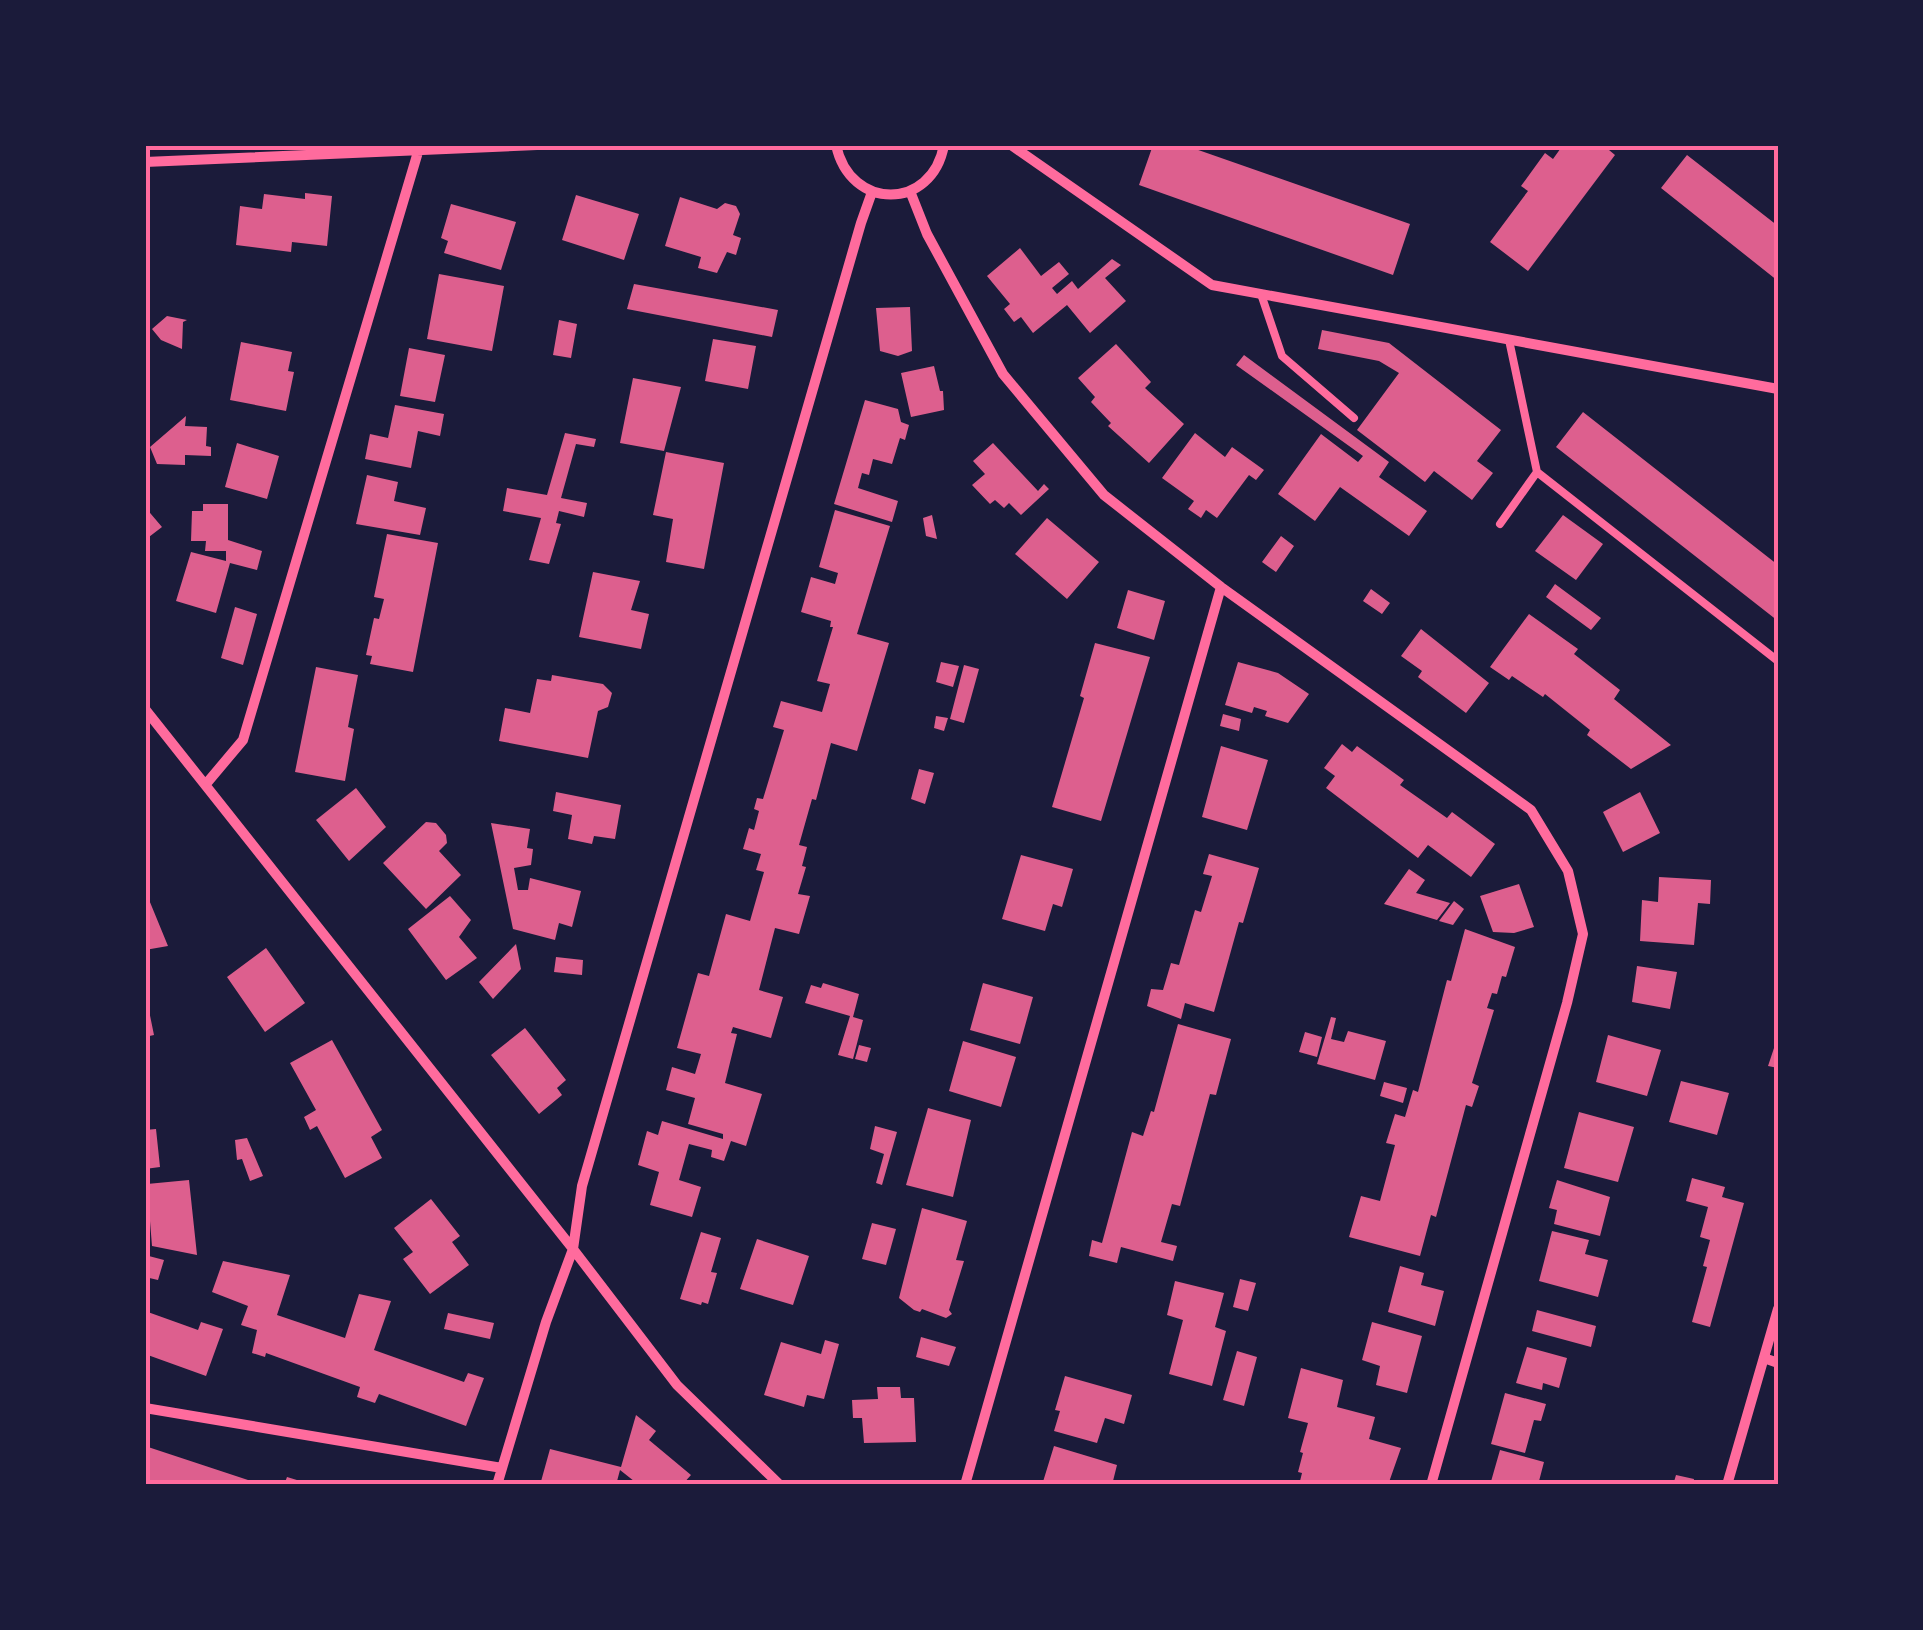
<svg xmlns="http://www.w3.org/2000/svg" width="1923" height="1630" font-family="'PT Sans Narrow',sans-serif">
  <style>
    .building { fill: #dd5f8e }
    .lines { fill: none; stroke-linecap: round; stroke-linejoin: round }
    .service { stroke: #ff6b9d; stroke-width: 8 }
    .minor { stroke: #ff6b9d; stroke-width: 10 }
    .neatline { fill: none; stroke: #ff6b9d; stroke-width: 4 }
  </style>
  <rect width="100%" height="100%" fill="#1b1b3a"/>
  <path class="building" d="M1153,145H1184L1410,224L1393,275L1139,185Z
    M1563,145H1603L1615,155L1528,271L1490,242L1528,191L1521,186L1545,153L1553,159Z
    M1687,155L1778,226V281L1661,188Z
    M305,193L332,196L327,246L292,242L291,252L236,245L240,206L262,209L264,194L305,199Z
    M576,195L639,214L624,260L562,240Z
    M680,197L717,209L725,203L736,206L740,214L733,235L741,238L736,255L727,252L717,273L698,268L701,257L665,246Z
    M451,204L516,222L501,270L444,253L448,241L441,238Z
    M1020,248L1041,276L1059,262L1069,274L1052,288L1057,294L1072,281L1078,289L1112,259L1121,265L1105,278L1126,301L1090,333L1067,305L1033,333L1021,317L1014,322L1004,309L1010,304L987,276Z
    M439,274L504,286L492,351L427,339Z
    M634,284L778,310L772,337L627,309Z
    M910,307L912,351L898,356L880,351L876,308Z
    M167,316L187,320L183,322L182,349L161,340L152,329Z
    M559,320L577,324L571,358L553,355Z
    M1322,330L1389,343L1501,430L1477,461L1493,473L1472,500L1434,471L1425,482L1357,430L1399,373L1379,361L1318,349Z
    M713,339L756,346L748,389L705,381Z
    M241,342L292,352L288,371L294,372L286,411L230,400Z
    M1116,344L1151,382L1145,388L1184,424L1149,463L1108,426L1111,423L1091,402L1095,397L1078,378Z
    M409,348L445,355L435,402L400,396Z
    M1244,355L1389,462L1379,477L1427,511L1409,536L1340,487L1315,521L1278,494L1321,434L1358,462L1363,456L1236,365Z
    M934,366L940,391H943L944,410L911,417L901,373Z
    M633,378L681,387L664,451L620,443Z
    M865,400L898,409L901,422L909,425L905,440L900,438L892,464L873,459L869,475L862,473L858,488L898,501L892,522L834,504Z
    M395,405L444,414L440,436L418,431L411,468L365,459L370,434L388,438Z
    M1583,412L1778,565V621L1556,447Z
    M186,416L185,426L207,427L206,446L211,447V456L185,455V465L157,464L150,447Z
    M565,433L596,439L594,447L576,444L561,498L587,503L584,517L559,511L556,523L561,524L549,564L529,560L541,518L503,511L507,488L547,495Z
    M1195,433L1225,457L1232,447L1264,470L1256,480L1249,475L1217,518L1206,510L1201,518L1188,509L1194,501L1162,478Z
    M237,443L279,456L267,499L225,487Z
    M993,443L1038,491L1044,484L1049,489L1021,515L1009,503L1004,508L995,500L990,504L972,485L985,474L973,461Z
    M666,452L724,463L704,569L666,562L673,519L653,515Z
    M367,475L398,482L394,501L426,508L420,535L356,524Z
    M203,504H228V540L262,551L257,570L230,563L216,613L176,601L191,552L226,561V551H205L206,541H191L192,511H203Z
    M145,507L162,527L145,540Z
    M835,510L890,526L857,634L889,643L857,751L831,743L816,800L812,799L799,845L807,847L802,866L806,867L798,894L810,896L799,934L775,928L759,990L783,997L771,1038L733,1027L731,1033L737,1034L725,1083L762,1094L746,1146L731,1141L724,1161L711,1157L712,1150L689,1144L679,1180L701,1187L692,1217L650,1205L659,1172L638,1165L647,1131L658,1135L662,1121L723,1139V1134L688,1124L695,1098L666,1090L672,1067L695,1074L701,1054L677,1048L698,973L709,976L726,914L750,921L764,872L756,870L761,854L743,849L749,828L754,830L759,811L754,809L757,798L763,799L784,730L773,727L781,701L822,712L830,684L817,681L833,627H830L831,621L801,612L811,577L835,584L838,573L819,567Z
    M932,515L937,539L926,536L923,518Z
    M1563,515L1603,544L1576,580L1535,551Z
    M1047,518L1099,562L1067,599L1015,554Z
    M387,534L438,543L413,672L370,664L372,656L366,655L374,618L379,619L384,599L374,597Z
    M1281,536L1294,546L1276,572L1262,562Z
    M593,572L640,581L631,610L649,614L641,649L579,637Z
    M1555,584L1601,618L1591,630L1546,597Z
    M1371,589L1390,603L1382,614L1363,601Z
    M1128,590L1165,601L1154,640L1117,628Z
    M235,607L257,614L243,665L221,658Z
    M1529,614L1578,649L1574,654L1620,690L1614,699L1671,745L1631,769L1587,735L1590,730L1545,694L1543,697L1512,676L1509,680L1490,667Z
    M1421,629L1489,683L1466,713L1418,677L1422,671L1401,656Z
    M1095,643L1150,657L1101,821L1052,807L1084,698L1080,696Z
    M941,662L959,666L953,687L936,682Z
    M1238,662L1278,673L1309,694L1288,723L1265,716L1267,711L1254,707L1252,713L1225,705Z
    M964,665L979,669L964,723L950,719Z
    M316,667L358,675L348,727L354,729L345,781L295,772Z
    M552,675L603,684L612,693L608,707L598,711L588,758L499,741L505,708L530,713L537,679L551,681Z
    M1223,714L1241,719L1239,731L1220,726Z
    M936,716L948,718L944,731L934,728Z
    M1342,744L1352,752L1357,746L1404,780L1400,785L1447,818L1452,812L1495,844L1471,877L1428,845L1418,858L1326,788L1335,776L1324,768Z
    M1221,746L1268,760L1247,830L1202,817Z
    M919,769L934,773L925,804L911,799Z
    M356,788L386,827L349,861L316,820Z
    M556,792L621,805L615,839L594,836L592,844L568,839L572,815L553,811Z
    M1640,792L1660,833L1623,852L1603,812Z
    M426,822L436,823L446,835L447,843L439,851L461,875L426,909L383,863Z
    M491,823L530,829L527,848L533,849L531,865L514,868L518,890H528L530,878L581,891L572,927L559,923L555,940L513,929Z
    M1209,854L1259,868L1243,923L1239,922L1214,1012L1185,1003L1181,1019L1147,1006L1151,989L1163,990L1171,963L1179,965L1195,910L1201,912L1212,876L1203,874Z
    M1021,855L1073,869L1062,907L1053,904L1045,931L1002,919Z
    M1409,869L1425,880L1416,893L1450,903L1437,920L1384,904Z
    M1659,877L1711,880L1710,904L1698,903L1694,945L1640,941L1642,900L1658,902Z
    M1519,884L1534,927L1514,933L1493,932L1480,896Z
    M145,890L168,946L145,950Z
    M450,896L471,920L459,937L477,958L446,980L408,929Z
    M1454,901L1464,909L1453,925L1439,921Z
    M1465,929L1515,947L1506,977L1502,976L1497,994L1492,993L1487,1008L1494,1010L1472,1083L1479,1086L1472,1107L1466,1105L1436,1217L1431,1215L1420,1256L1349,1237L1361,1196L1380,1201L1395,1145L1386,1143L1395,1114L1405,1117L1413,1090L1418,1092L1447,980L1451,981Z
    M516,944L521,969L493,999L479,982Z
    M266,948L305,1003L265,1032L227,977Z
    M556,957L583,960L582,975L554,972Z
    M1637,966L1677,972L1670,1009L1632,1002Z
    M823,983L859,994L853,1017L863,1020L853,1059L838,1055L850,1016L805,1003L811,985L821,988Z
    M983,983L1033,997L1020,1044L970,1030Z
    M145,991L154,1035L145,1037Z
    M1331,1017L1336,1018L1331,1039L1344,1042L1348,1031L1386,1041L1375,1080L1317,1064Z
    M1178,1024L1231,1039L1216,1095L1210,1094L1180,1206L1172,1204L1161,1242L1177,1246L1173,1261L1121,1247L1117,1263L1089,1256L1092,1240L1102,1243L1132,1132L1143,1136L1151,1111L1154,1112Z
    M525,1028L566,1080L557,1088L562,1095L539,1114L491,1055Z
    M1305,1032L1322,1037L1317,1057L1299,1052Z
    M1608,1035L1661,1050L1647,1096L1596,1082Z
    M1778,1036V1068L1768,1066Z
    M332,1040L382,1130L371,1137L382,1158L345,1178L317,1126L310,1130L304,1117L316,1110L290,1063Z
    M963,1041L1016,1057L1001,1107L949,1091Z
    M859,1045L871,1048L867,1062L855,1059Z
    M1681,1081L1729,1093L1717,1135L1669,1122Z
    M1384,1082L1407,1088L1403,1103L1380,1096Z
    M928,1108L971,1120L953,1197L906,1185Z
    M1579,1112L1634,1127L1618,1182L1564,1168Z
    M875,1126L897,1132L882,1185L876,1183L884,1154L870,1149Z
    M156,1129L160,1167L145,1169V1130Z
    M247,1138L263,1176L250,1181L242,1159L237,1160L235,1140Z
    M1692,1178L1725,1187L1722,1197L1744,1203L1710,1327L1692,1322L1707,1267L1703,1266L1710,1240L1700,1237L1708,1207L1686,1201Z
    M189,1180L197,1255L152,1246L147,1184Z
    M1557,1180L1610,1197L1600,1236L1554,1224L1557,1210L1549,1208Z
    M431,1199L460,1236L452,1242L469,1265L430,1294L403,1259L413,1252L394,1228Z
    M922,1208L967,1221L956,1260L964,1261L949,1310L952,1314L946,1318L922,1309L920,1312L914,1310L899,1298Z
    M872,1223L896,1229L886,1265L862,1259Z
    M1552,1231L1589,1240L1585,1254L1608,1260L1598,1297L1539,1281Z
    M701,1232L721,1238L711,1272L717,1273L708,1304L702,1302L701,1305L680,1299Z
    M757,1239L809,1256L793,1305L740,1289Z
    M145,1255L164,1260L158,1280L145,1277Z
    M223,1261L290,1275L277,1315L345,1338L359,1294L391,1301L374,1350L464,1382L468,1373L484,1378L466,1426L379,1394L375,1403L357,1397L360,1387L266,1353L265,1357L252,1353L257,1330L241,1325L248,1306L212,1292Z
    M1400,1266L1424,1273L1421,1285L1444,1291L1435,1326L1388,1312Z
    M1240,1279L1256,1283L1248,1311L1233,1307Z
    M1175,1281L1224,1293L1215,1327L1226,1331L1212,1386L1169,1374L1183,1320L1167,1315Z
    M1537,1310L1596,1326L1591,1347L1532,1331Z
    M145,1311L198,1330L201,1322L223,1329L206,1376L145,1354Z
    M448,1313L494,1323L490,1339L444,1329Z
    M1372,1322L1422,1336L1407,1393L1376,1385L1380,1366L1362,1360Z
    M921,1337L956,1347L949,1366L916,1357Z
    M825,1340L839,1344L824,1399L807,1395L804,1407L764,1395L781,1342L821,1354Z
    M1527,1347L1567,1358L1559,1388L1543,1383L1542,1390L1516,1383Z
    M1237,1351L1257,1357L1244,1406L1223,1400Z
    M1301,1368L1343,1380L1337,1407L1375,1417L1369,1439L1401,1448L1388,1485H1299L1302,1473L1298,1472L1303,1453L1300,1452L1308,1423L1288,1418Z
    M1065,1376L1132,1395L1124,1424L1105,1418L1097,1443L1054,1431L1060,1411L1055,1410Z
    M877,1387H900L901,1398H914L916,1442L864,1443L862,1418H853L852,1400L878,1399Z
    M1505,1393L1546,1404L1541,1421L1534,1420L1525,1453L1491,1444Z
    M636,1415L656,1431L649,1440L691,1475L682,1485H639L620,1470L616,1485H540L550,1449L621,1467Z
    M145,1446L248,1480L247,1485H145Z
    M1054,1446L1117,1465L1112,1485H1042Z
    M1500,1450L1544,1462L1538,1485H1490Z
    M1676,1475L1694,1479L1693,1485H1673Z
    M287,1477L310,1484V1485H284Z"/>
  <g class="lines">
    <path class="service" d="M1261,294L1282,356L1354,418
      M1509,340L1537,472L1778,661
      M1500,524L1537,472"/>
    <path class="minor" d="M836,145C850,211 932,211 944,145
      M1011,145L1212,285L1778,389
      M145,162L537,145
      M910,191L927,234L1003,374L1104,495L1221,587L1531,810L1568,871L1583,934L1567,1003L1431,1485
      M145,709L573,1249L677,1385L780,1485
      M206,784L243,740L418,152
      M1764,1358L1778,1363
      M145,1408L502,1468
      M497,1485L546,1322L573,1249L582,1186L861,223L872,192
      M965,1485L1221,587
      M1727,1485L1778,1309"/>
  </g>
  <rect width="1923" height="1630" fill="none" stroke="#1b1b3a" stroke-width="295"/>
  <rect x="148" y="148" width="1628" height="1334" class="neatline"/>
</svg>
